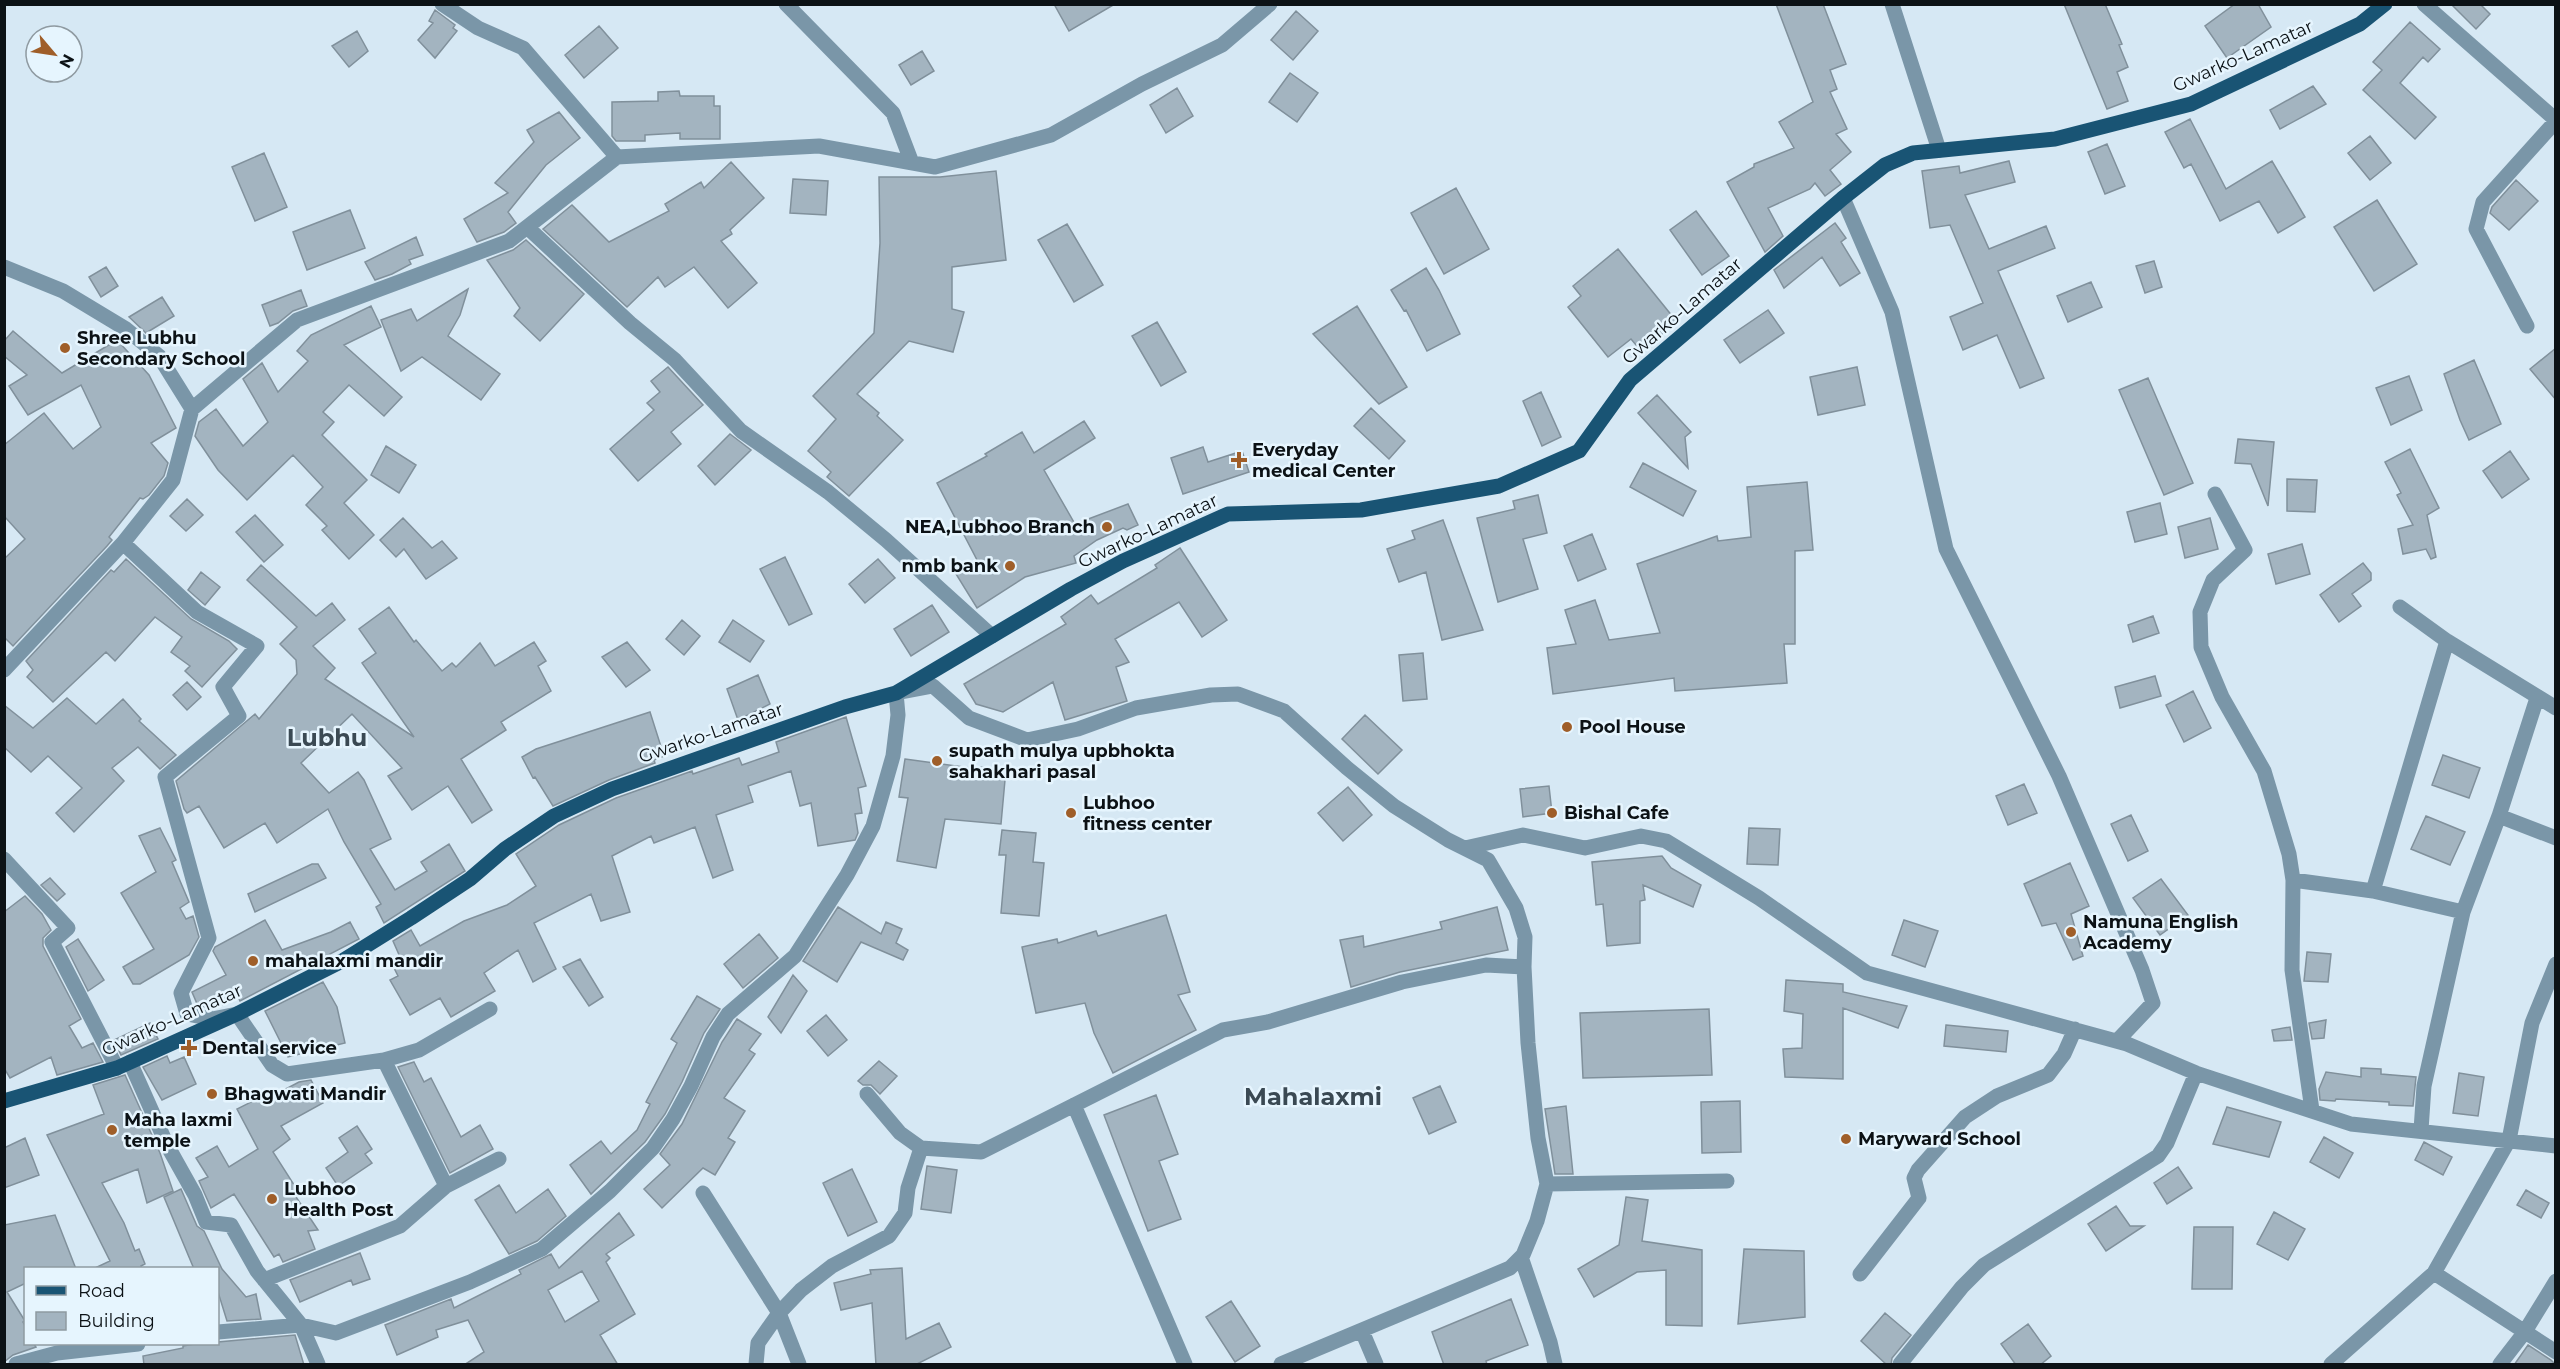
<svg xmlns="http://www.w3.org/2000/svg" width="2560" height="1369" font-family="Montserrat,sans-serif">
  <style>
    .building { fill: #a3b4c0; stroke: #80909b; stroke-width: 1.5; fill-rule: evenodd }
    .lines { fill: none; stroke-linecap: round; stroke-linejoin: round }
    .minor { stroke: #7a96a8; stroke-width: 15 }
    .major { stroke: #195474; stroke-width: 15 }
    .poi-dot { fill: #9f5e29; stroke: #e6f5fe; stroke-width: 2 }
    .labels { text-anchor: middle; dominant-baseline: central; stroke-width: 5; stroke-linejoin: round; paint-order: stroke }
    .street-label { font-size: 18px; fill: #0c1216; stroke: #e6f5fe }
    .poi-label { font-size: 18px; font-weight: bold; fill: #0c1216; stroke: #e6f5fe; text-anchor: start }
    .district-label { font-size: 24px; font-weight: bold; fill: #3a4953; stroke: #e6f5fe }
  </style>
  <rect width="100%" height="100%" fill="#d6e8f4"/>
  <path class="building" d="M1054,4H1115L1069,31Z
    M1776,4H1823L1846,64L1830,70L1837,89L1830,92L1847,129L1836,134L1851,152L1830,170L1841,184L1825,196L1815,183L1810,189L1768,208L1783,236L1765,252L1727,182L1754,167V164L1794,148L1779,122L1813,102Z
    M2064,4H2105L2122,44L2119,45L2128,67L2117,72L2128,101L2107,109Z
    M2235,4H2258L2271,27L2227,58L2205,26Z
    M2451,4H2480L2490,14L2476,29Z
    M435,10L455,25L453,28L457,31L435,58L418,40L433,23L429,21Z
    M1296,11L1318,31L1293,60L1271,40Z
    M2410,22L2440,49L2428,62L2423,57L2400,83L2436,117L2415,139L2363,90L2382,70L2373,62Z
    M599,26L618,48L584,78L565,55Z
    M357,31L368,51L349,67L332,46Z
    M922,51L934,71L911,85L899,65Z
    M1290,73L1318,93L1297,122L1269,102Z
    M2313,86L2326,104L2280,129L2270,110Z
    M1177,88L1193,116L1166,133L1150,105Z
    M679,91L680,96H714V106H720V139H680V133L645,135V141H616L612,136V102L658,101V92Z
    M559,112L580,138L546,165L508,212L516,223L504,232L477,242L464,219L508,193L495,183L534,142L527,130Z
    M2190,119L2226,189L2272,161L2305,217L2278,233L2259,201L2220,221L2191,164L2184,168L2165,132Z
    M2370,136L2391,163L2370,180L2348,153Z
    M2107,144L2125,186L2105,194L2088,152Z
    M264,153L287,207L255,221L232,167Z
    M2009,161L2015,182L1965,195L1989,249L2046,226L2055,248L1998,271L2044,378L2020,388L1997,335L1963,350L1950,317L1983,303L1950,225L1930,228L1922,171L1959,166L1960,173Z
    M731,162L764,198L730,230L732,234L721,241L757,283L728,308L694,267L665,287L658,277L627,307L543,229L572,205L609,242L669,211L665,204L701,182L704,188Z
    M996,171L1006,260L952,267V309L964,312L953,352L909,341L857,394L879,413L877,416L903,440L849,496L827,477L831,472L808,451L836,419L813,396L874,333L880,243L879,177H940Z
    M793,179L828,181L826,215L790,213Z
    M2516,180L2538,201L2509,230L2490,213L2492,207Z
    M1456,188L1489,249L1444,274L1411,213Z
    M2377,200L2417,264L2374,291L2334,227Z
    M350,210L365,248L307,270L293,232Z
    M1696,211L1729,256L1702,275L1670,230Z
    M1835,223L1846,238L1841,242L1860,273L1840,286L1822,257L1784,288L1774,270Z
    M1067,224L1103,285L1074,302L1038,240Z
    M416,237L423,255L409,260L411,264L392,274L375,280L365,262Z
    M526,240L584,294L540,341L514,316L520,308L487,260L513,250Z
    M1618,249L1677,322L1641,351L1631,339L1608,357L1568,307L1581,296L1573,286Z
    M2154,261L2162,287L2145,293L2136,266Z
    M106,267L118,286L101,297L89,277Z
    M1426,268L1439,290L1460,334L1427,351L1406,310L1404,311L1391,290Z
    M2091,282L2102,307L2068,322L2057,296Z
    M468,289L460,315L448,336L500,374L481,400L422,357L401,371L381,320L411,309L417,321Z
    M301,290L307,306L293,311L278,323L270,326L262,305Z
    M162,297L174,316L146,333L129,317Z
    M371,306L381,327L344,345L402,397L384,416L349,385L323,412L334,422L322,435L367,480L344,503L374,535L349,559L322,530L327,526L306,505L323,487L293,455L247,500L218,470L195,436L199,422L216,409L243,446L268,422L243,379L262,363L278,392L308,361L297,351L311,335Z
    M1357,306L1407,387L1379,404L1313,334Z
    M1768,310L1784,333L1740,363L1724,340Z
    M1157,322L1186,372L1161,386L1132,336Z
    M13,331L62,373L117,340L149,375L176,428L151,443L168,463L164,476L149,495L143,499L140,498L109,537L112,540L107,546L13,646L4,637V559L25,539L4,516V445L44,413L73,449L101,427L81,385L28,415L9,386L27,375L4,356V341Z
    M2556,348V400L2530,369Z
    M2474,360L2501,424L2469,440L2460,420L2444,374Z
    M668,367L703,405L671,432L681,444L638,481L610,449L654,410L647,403L660,392L651,381Z
    M1857,367L1865,405L1818,415L1810,377Z
    M2409,376L2422,410L2391,425L2376,388Z
    M2148,378L2193,483L2164,495L2119,390Z
    M1541,392L1561,437L1542,446L1523,401Z
    M1657,395L1691,432L1685,437L1688,468L1638,413Z
    M1371,408L1405,441L1389,459L1354,426Z
    M1084,421L1095,438L1044,470L1075,524L1128,504L1138,525L1127,530L1123,528L1097,540L1074,556L1076,563L1025,577L977,608L956,574L977,560L937,483L987,456L985,454L1022,432L1034,453Z
    M730,434L751,450L715,485L698,466Z
    M2238,439L2274,442L2268,506L2251,464L2235,463Z
    M386,446L416,465L399,493L371,475Z
    M1203,447L1208,462L1242,451L1249,472L1183,494L1171,458Z
    M2410,449L2439,508L2427,515L2436,557L2431,559L2426,549L2403,554L2398,529L2413,525L2397,495L2401,493L2385,462Z
    M2510,451L2529,479L2502,498L2483,471Z
    M1643,463L1696,491L1683,516L1630,487Z
    M2287,479L2317,480L2315,512L2287,511Z
    M1807,482L1813,550L1795,551V644H1784L1787,683L1675,691L1674,678L1553,694L1547,648L1576,644L1565,610L1595,600L1609,640L1660,633L1637,564L1717,536L1718,541L1751,537L1747,487Z
    M1538,495L1547,533L1523,539L1538,589L1498,602L1477,518L1515,509L1513,501Z
    M187,499L203,515L186,531L170,516Z
    M2160,503L2167,534L2135,542L2127,512Z
    M255,515L283,545L264,562L236,532Z
    M403,518L432,548L442,541L457,558L426,579L404,549L396,557L380,540Z
    M2210,518L2218,549L2185,558L2178,527Z
    M1443,520L1483,630L1442,640L1426,572L1399,582L1387,549L1415,539L1412,531Z
    M1592,534L1606,569L1578,581L1564,546Z
    M2302,544L2310,574L2276,584L2268,554Z
    M1180,548L1227,620L1202,637L1179,602L1115,639L1129,662L1116,667L1127,701L1065,720L1053,682L1003,712L976,704L964,684L1066,624L1061,617L1091,595L1098,604L1157,568L1155,565Z
    M785,557L812,614L789,625L760,569Z
    M126,559L191,619L229,641L237,649L202,687L185,671L190,666L171,652L182,637L155,617L115,661L106,652L53,702L27,677L33,670L26,661L111,570L114,572Z
    M878,559L895,578L865,603L849,584Z
    M2363,563L2371,573V580L2352,594L2361,606L2339,622L2320,595Z
    M261,565L316,616L332,603L345,620L313,646L335,668L325,679L414,737L362,663L376,653L359,629L389,607L414,642L416,640L442,671L452,663L456,667L480,643L495,666L534,642L546,661L538,666L551,691L501,722L506,730L461,759L492,810L472,823L448,786L412,810L388,776L402,768L352,714L301,763L329,793L358,772L364,780L391,839L370,849L395,890L427,871L421,862L449,844L465,871L384,923L376,907L381,904L344,842L328,809L277,843L265,823L224,848L199,806L187,813L184,809L176,781L255,714L259,719L297,674L296,660L280,644L297,627L247,580Z
    M201,572L220,587L205,605L188,590Z
    M932,605L949,632L911,656L894,629Z
    M2153,616L2159,633L2133,642L2128,625Z
    M682,620L700,636L684,655L666,639Z
    M733,620L764,641L750,662L719,642Z
    M627,642L650,670L626,687L602,657Z
    M1423,653L1427,699L1403,701L1399,655Z
    M758,675L770,704L738,720L727,689Z
    M2155,676L2161,696L2120,708L2115,687Z
    M187,682L201,697L187,710L173,695Z
    M2193,691L2211,728L2184,742L2166,705Z
    M67,698L96,724L123,699L141,719L139,721L176,755L160,769L138,747L112,768L124,781L74,832L56,813L82,788L48,756L31,772L4,747V705L33,728Z
    M650,712L664,756L654,760L655,763L609,780L553,806L535,777L533,778L522,757L536,749Z
    M1365,715L1402,750L1378,774L1342,739Z
    M846,717L866,786L858,788L862,813L855,814L858,833L855,840L818,846L811,803L800,806L791,771L748,786L753,802L716,815L733,870L713,878L695,827L654,843L651,836L612,856L630,912L601,921L591,894L534,923L556,969L533,982L518,950L484,973L495,991L451,1017L440,998L410,1015L390,980L398,976L391,962L400,957L393,941L411,930L420,946L464,921L507,905L536,886L516,854L559,825L616,798L692,771L693,774L739,758L742,765L779,752L776,742Z
    M2443,755L2480,768L2469,798L2432,785Z
    M905,759L978,769V767L1006,769L1001,824L945,819L936,868L897,861L908,798L899,797Z
    M2024,784L2037,813L2008,825L1996,796Z
    M1549,786L1552,813L1523,817L1520,789Z
    M1348,787L1372,815L1343,841L1318,813Z
    M2131,815L2148,851L2128,861L2111,824Z
    M2426,816L2465,832L2450,865L2411,849Z
    M160,828L176,860L172,862L189,902L180,908L186,919L193,916L199,937L189,955L140,984H133L123,967L154,949L121,893L156,872L139,836Z
    M1749,828L1780,829L1778,865L1747,864Z
    M1002,830L1036,833L1033,862L1044,863L1039,916L1001,913L1006,855H999Z
    M1662,856L1671,868L1701,885L1693,907L1643,885L1645,900L1640,901V943L1607,946L1603,904L1596,905L1592,862Z
    M2070,863L2089,906L2071,914L2083,956L2073,960L2056,923L2042,926L2024,884Z
    M312,864H318L326,878L255,912L248,894Z
    M50,878L65,894L57,901L41,885Z
    M2161,879L2188,915L2160,935L2133,898Z
    M25,896L42,914L51,930L43,938V946L81,1019L69,1026L82,1048L93,1043L103,1062L57,1075L51,1057L10,1078L4,1068V912Z
    M838,907L881,934L886,922L902,929L896,943L908,950L903,960L861,942L837,982L803,961Z
    M1497,907L1508,950L1400,972L1351,987L1340,940L1363,936L1364,947L1442,929L1440,922Z
    M1166,915L1190,992L1178,995L1196,1030L1113,1073L1094,1033L1085,1003L1036,1013L1022,947L1057,939L1058,943L1096,931L1098,936Z
    M265,920L282,950L331,932L350,922L359,939L240,1001L238,997L215,1008L198,1006L192,992L226,975L213,951L215,947Z
    M1904,920L1938,931L1925,967L1892,955Z
    M759,934L778,958L743,988L724,964Z
    M78,939L104,980L88,991L66,947Z
    M2307,952L2331,954L2328,982L2304,981Z
    M580,959L603,997L589,1006L563,967Z
    M793,975L807,991L781,1033L768,1017Z
    M1786,980L1843,984V992L1907,1006L1898,1028L1843,1008V1079L1785,1077L1783,1049L1802,1048L1803,1014L1784,1011Z
    M323,982L337,1007L345,1043L288,1057L265,1011Z
    M697,996L720,1009L704,1033L682,1082L665,1114L645,1142L591,1194L570,1165L601,1141L611,1154L637,1130L650,1104L646,1102L677,1043L671,1039Z
    M1709,1009L1712,1075L1583,1078L1580,1013Z
    M826,1015L847,1040L828,1056L807,1031Z
    M737,1019L761,1034L749,1050L755,1054L724,1098L745,1111L728,1138L735,1142L715,1175L703,1168L662,1208L644,1189L670,1165L660,1154L682,1124L722,1042Z
    M2326,1020L2324,1038L2312,1039L2309,1023Z
    M150,1023L158,1039L121,1055L114,1040Z
    M1946,1025L2008,1031L2006,1052L1944,1046Z
    M2290,1027L2292,1040L2274,1041L2272,1030Z
    M167,1056L170,1063L184,1057L196,1084L162,1100L143,1067Z
    M879,1061L897,1076L880,1094L871,1085H863L858,1081Z
    M414,1062L424,1082L431,1078L461,1137L480,1125L493,1149L450,1173L398,1067Z
    M2361,1068L2381,1069V1074L2416,1077L2413,1106L2389,1105V1102L2336,1099L2335,1101L2320,1100L2319,1089L2326,1072L2361,1077Z
    M2459,1073L2484,1077L2478,1116L2453,1113Z
    M125,1075L160,1153L173,1191L147,1203L138,1169L102,1183L124,1223L135,1251L139,1249L145,1264L141,1266L142,1269H93L110,1261L47,1135L104,1114L93,1085Z
    M311,1080L323,1103L281,1126L290,1139L273,1152L298,1191L294,1194L318,1230L308,1231L315,1249L283,1262L279,1254L274,1257L234,1194L211,1208L199,1181L208,1177L196,1158L217,1146L229,1167L258,1149L237,1109L263,1096L265,1100L299,1082Z
    M1440,1086L1456,1122L1429,1134L1413,1098Z
    M1156,1095L1178,1154L1159,1161L1181,1219L1148,1231L1104,1115Z
    M1740,1101L1741,1152L1702,1153L1701,1102Z
    M1566,1106L1573,1174H1555L1545,1109Z
    M2227,1107L2281,1122L2269,1157L2213,1144Z
    M357,1126L372,1149L365,1154L372,1163L338,1186L326,1168L348,1152L339,1138Z
    M2324,1137L2353,1153L2339,1178L2310,1162Z
    M25,1138L39,1175L4,1188V1148Z
    M2424,1142L2452,1157L2443,1175L2415,1160Z
    M927,1166L957,1170L951,1213L921,1209Z
    M2178,1167L2192,1188L2167,1204L2154,1183Z
    M852,1169L877,1222L848,1236L823,1183Z
    M499,1185L516,1213L548,1189L566,1216L537,1241L509,1254L475,1200Z
    M181,1189L197,1226L204,1231L222,1269L246,1297L256,1294L261,1319L227,1321L218,1292V1269H194L164,1197Z
    M2526,1190L2549,1203L2541,1218L2517,1205Z
    M1626,1197L1648,1200L1642,1241L1702,1250V1326L1666,1325V1270L1637,1272L1594,1297L1578,1269L1619,1245Z
    M2116,1206L2130,1226H2144L2106,1251L2088,1224Z
    M2274,1212L2305,1229L2288,1260L2257,1244Z
    M619,1213L634,1235L606,1254L610,1258L606,1262L635,1314L600,1335L618,1365H464L484,1352L468,1320L436,1330L438,1337L397,1355L385,1325L451,1299L454,1308L521,1274L519,1270L551,1254L559,1268ZM582,1271L599,1301L565,1322L548,1290Z
    M55,1215L76,1269H26V1283L7,1292L25,1321L23,1322L26,1327V1344H34L36,1347L13,1355L4,1362V1225Z
    M2194,1227H2233L2232,1289H2192Z
    M1744,1249L1804,1251L1805,1317L1738,1324Z
    M360,1253L370,1279L353,1285L351,1280L300,1302L290,1280Z
    M902,1268L906,1339L939,1323L951,1347L915,1365H876L872,1303L841,1310L834,1283L871,1274L870,1270Z
    M1511,1299L1528,1345L1486,1361L1487,1365H1444L1432,1332Z
    M1231,1301L1260,1346L1235,1362L1206,1317Z
    M1885,1313L1911,1335L1892,1358L1891,1365H1887L1861,1341Z
    M2028,1324L2051,1356L2040,1365H2016L2001,1344Z
    M295,1335L304,1365H144L143,1356L183,1348V1346L194,1344H218V1342Z
    M2528,1345L2551,1360L2556,1365H2514Z"/>
  <g class="lines">
    <path class="minor" d="M442,4L478,28L523,48L617,157
      M786,4L893,113L912,163
      M1892,4L1939,150
      M2424,4L2556,120
      M1843,198L1892,312L1946,549L2059,776L2142,970L2153,1003L2117,1041
      M527,227L630,323L675,360L741,431L828,492L886,540L992,636
      M4,267L63,291L126,329L159,356L192,409L297,320L509,241L617,157L819,146L935,167L1051,135L1142,84L1222,45L1270,4
      M2527,326L2476,229L2483,202L2556,121
      M2215,494L2245,550L2213,580L2200,612L2201,647L2222,697L2264,771L2289,854L2293,880L2292,970L2312,1110
      M123,543L197,612L257,646L223,687L239,716L165,777L209,938L181,993L187,1014L212,1019L237,1014L272,1065L287,1074L384,1060L419,1050L490,1009
      M2400,607L2447,641L2556,708
      M4,670L123,543L173,480L192,409
      M2499,816L2556,838
      M1465,848L1523,835L1585,848L1641,836L1666,841L1759,898L1867,973L2127,1044L2196,1073L2351,1124L2556,1146
      M4,859L68,928L52,942L117,1068
      M2293,880L2373,891L2463,912
      M2373,891L2447,641
      M384,1060L446,1186
      M130,1062L167,1145L195,1195L206,1222L231,1225L257,1271L301,1325L318,1364
      M867,1094L900,1133L921,1148L981,1152L1223,1030L1268,1022L1402,982L1486,965L1524,967
      M1074,1105L1185,1364
      M2421,1130L2424,1086L2463,912L2499,816L2537,698
      M1547,1184L1727,1181
      M703,1193L779,1313L799,1364
      M1521,1257L1550,1342L1555,1364
      M2434,1273L2509,1140L2532,1023L2556,964
      M1860,1274L1919,1198L1914,1178L1918,1170L1965,1117L1997,1096L2048,1075L2064,1054L2075,1029
      M264,1280L400,1226L446,1186L499,1159
      M1362,1331L1376,1364
      M218,1332L301,1325L336,1333L470,1282L542,1249L610,1191L653,1148L673,1119L691,1086L713,1037L728,1014L795,956L847,875L873,826L893,756L898,715L896,693L933,686L969,718L1027,740L1078,729L1136,708L1211,695L1238,694L1284,711L1347,768L1394,806L1448,840L1488,860L1516,908L1525,937L1524,967L1528,1043L1538,1138L1547,1184L1537,1221L1523,1255L1510,1268L1281,1364
      M16,1364L57,1353L138,1344
      M756,1364L758,1343L779,1313L801,1290L832,1266L889,1236L905,1213L908,1188L921,1148
      M1900,1364L1962,1287L1984,1265L2158,1156L2167,1143L2196,1073
      M2331,1364L2434,1273L2556,1352
      M2500,1364L2524,1333L2556,1281"/>
    <path class="major" d="M4,1101L117,1068L237,1014L342,961L411,918L470,879L505,849L554,816L612,789L845,707L896,693L1071,589L1123,561L1228,514L1361,510L1499,486L1579,451L1630,380L1843,198L1885,165L1913,153L2055,139L2191,104L2360,24L2385,4"/>
  </g>
  <g class="poi-dot">
    <circle cx="65" cy="348" r="6"/>
    <path d="M1236 451h6v6h6v6h-6v6h-6v-6h-6v-6h6z"/>
    <circle cx="1107" cy="527" r="6"/>
    <circle cx="1010" cy="566" r="6"/>
    <circle cx="1567" cy="727" r="6"/>
    <circle cx="937" cy="761" r="6"/>
    <circle cx="1071" cy="813" r="6"/>
    <circle cx="1552" cy="813" r="6"/>
    <circle cx="2071" cy="932" r="6"/>
    <circle cx="253" cy="961" r="6"/>
    <path d="M186 1039h6v6h6v6h-6v6h-6v-6h-6v-6h6z"/>
    <circle cx="212" cy="1094" r="6"/>
    <circle cx="112" cy="1130" r="6"/>
    <circle cx="1846" cy="1139" r="6"/>
    <circle cx="272" cy="1199" r="6"/>
  </g>
  <g class="labels">
    <g class="street-label">
      <text transform="translate(2243 56) rotate(-24)">Gwarko-Lamatar</text>
      <text transform="translate(1682 311) rotate(-41)">Gwarko-Lamatar</text>
      <text transform="translate(1148 531) rotate(-25)">Gwarko-Lamatar</text>
      <text transform="translate(711 733) rotate(-19)">Gwarko-Lamatar</text>
      <text transform="translate(172 1020) rotate(-24)">Gwarko-Lamatar</text>
    </g>
    <g class="poi-label">
      <text x="77" y="338">Shree Lubhu<tspan x="77" dy="21">Secondary School</tspan></text>
      <text x="1252" y="450">Everyday<tspan x="1252" dy="21">medical Center</tspan></text>
      <text x="1095" y="527" text-anchor="end">NEA,Lubhoo Branch</text>
      <text x="998" y="566" text-anchor="end">nmb bank</text>
      <text x="1579" y="727">Pool House</text>
      <text x="949" y="751">supath mulya upbhokta<tspan x="949" dy="21">sahakhari pasal</tspan></text>
      <text x="1083" y="803">Lubhoo<tspan x="1083" dy="21">fitness center</tspan></text>
      <text x="1564" y="813">Bishal Cafe</text>
      <text x="2083" y="922">Namuna English<tspan x="2083" dy="21">Academy</tspan></text>
      <text x="265" y="961">mahalaxmi mandir</text>
      <text x="202" y="1048">Dental service</text>
      <text x="224" y="1094">Bhagwati Mandir</text>
      <text x="124" y="1120">Maha laxmi<tspan x="124" dy="21">temple</tspan></text>
      <text x="1858" y="1139">Maryward School</text>
      <text x="284" y="1189">Lubhoo<tspan x="284" dy="21">Health Post</tspan></text>
    </g>
    <g class="district-label">
      <text x="327" y="737">Lubhu</text>
      <text x="1313" y="1096">Mahalaxmi</text>
    </g>
  </g>
  <rect width="2560" height="1369" fill="none" stroke="#0c1216" stroke-width="12"/>
  <rect x="24" y="1267" width="195" height="78" fill="#e6f5fe" stroke="#8f9aa1" stroke-width="1.5"/>
  <rect x="36" y="1286" width="30" height="9" fill="#195474" stroke="#8f9aa1" stroke-width="1.5"/>
  <text x="78" y="1297" font-size="18" fill="#0c1216">Road</text>
  <rect x="36" y="1312" width="30" height="18" fill="#a3b4c0" stroke="#8f9aa1" stroke-width="1.5"/>
  <text x="78" y="1327" font-size="18" fill="#0c1216">Building</text>
  <g transform="translate(54 54) rotate(119)"><circle r="28" fill="#e6f5fe" stroke="#8f9aa1" stroke-width="1.5"/>
  <path d="M0-4.5L10 22L0 15L-10 22Z" fill="#9f5e29"/>
  <text y="-9" font-size="16" font-weight="bold" text-anchor="middle" fill="#0c1216">N</text>
  </g>
</svg>
